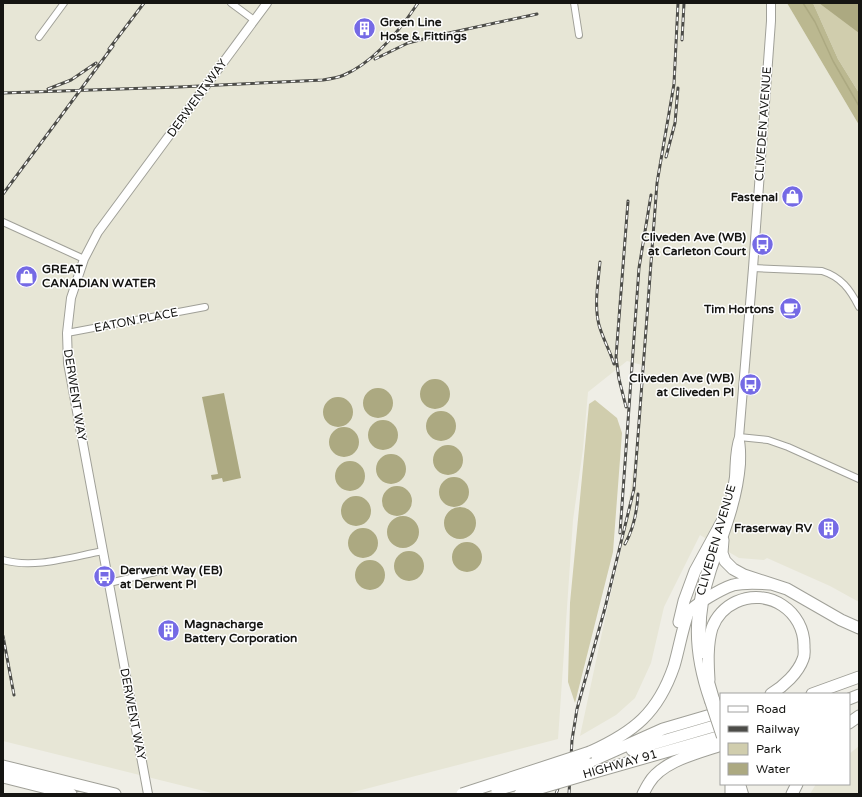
<svg xmlns="http://www.w3.org/2000/svg" width="862" height="797" font-family="'Varela Round',sans-serif">
  <style>
    .built { fill: #e7e6d6 }
    .green { fill: #d0cdad }
    .forest { fill: #bbb890 }
    .water { fill: #aca981 }
    .lines { fill: none; stroke-linecap: round; stroke-linejoin: round }
    .stream { stroke: #aca981; stroke-width: 1.5 }
    .minor-casing { stroke: #a0a098; stroke-width: 8 }
    .tertiary-casing { stroke: #a0a098; stroke-width: 10 }
    .motorway-casing { stroke: #a0a098; stroke-width: 13 }
    .minor { stroke: #fff; stroke-width: 6 }
    .tertiary { stroke: #fff; stroke-width: 8 }
    .motorway { stroke: #fff; stroke-width: 11 }
    .rail-casing { stroke: #4c4c48; stroke-width: 3 }
    .rail { stroke: #fff; stroke-width: 1.5; stroke-dasharray: 4.5; stroke-linecap: butt }
    .tertiary-bridge-casing { stroke: #a0a098; stroke-width: 10; stroke-linecap: butt }
    .motorway-bridge-casing { stroke: #a0a098; stroke-width: 13; stroke-linecap: butt }
    .tertiary-bridge { stroke: #fff; stroke-width: 8 }
    .motorway-bridge { stroke: #fff; stroke-width: 11 }
    .labels { text-anchor: middle; dominant-baseline: central; stroke-width: 3; stroke-linejoin: round; paint-order: stroke }
    .poi-label { font-size: 12px; font-weight: bold; fill: #151512; stroke: #fff; text-anchor: end }
    .street-label { font-size: 12px; fill: #151512; stroke: #fff }
  </style>
  <rect width="100%" height="100%" fill="#efeee6"/>
  <path class="built" d="M3,3H787L859,125V602L830,586L767,558L764,560L739,558L700,535L664,607L651,663L635,698L616,715L580,736L603,628L625,532L646,366L627,361L588,392L583,449L573,520L558,739L346,794H216L3,741Z
    M859,746V794H810L816,784H849V754Z"/>
  <path class="green" d="M813,3H859V93L838,59Z
    M595,400L617,418L622,433L613,552L575,703L568,682L570,603L589,404Z"/>
  <path class="forest" d="M787,3H813L838,59L859,93V125Z"/>
  <path class="water" d="M819,3H859V33Z
    M420 394a15 15 0 1 1 30 0a15 15 0 1 1-30 0Z
    M363 403a15 15 0 1 1 30 0a15 15 0 1 1-30 0Z
    M224,393L241,478L223,482L222,478L212,480L211,475L218,474L202,397Z
    M323 412a15 15 0 1 1 30 0a15 15 0 1 1-30 0Z
    M426 426a15 15 0 1 1 30 0a15 15 0 1 1-30 0Z
    M368 435a15 15 0 1 1 30 0a15 15 0 1 1-30 0Z
    M329 442a15 15 0 1 1 30 0a15 15 0 1 1-30 0Z
    M433 460a15 15 0 1 1 30 0a15 15 0 1 1-30 0Z
    M376 469a15 15 0 1 1 30 0a15 15 0 1 1-30 0Z
    M335 476a15 15 0 1 1 30 0a15 15 0 1 1-30 0Z
    M439 492a15 15 0 1 1 30 0a15 15 0 1 1-30 0Z
    M382 501a15 15 0 1 1 30 0a15 15 0 1 1-30 0Z
    M341 511a15 15 0 1 1 30 0a15 15 0 1 1-30 0Z
    M444 523a16 16 0 1 1 32 0a16 16 0 1 1-32 0Z
    M387 532a16 16 0 1 1 32 0a16 16 0 1 1-32 0Z
    M348 543a15 15 0 1 1 30 0a15 15 0 1 1-30 0Z
    M452 557a15 15 0 1 1 30 0a15 15 0 1 1-30 0Z
    M394 566a15 15 0 1 1 30 0a15 15 0 1 1-30 0Z
    M355 575a15 15 0 1 1 30 0a15 15 0 1 1-30 0Z"/>
  <g class="lines">
    <path class="stream" d="M803,3L815,22L833,61L859,106"/>
    <defs>
      <path id="minor" d="M231,3L254,20
        M574,3L579,35
        M39,37L64,3
        M3,222L84,259
        M753,268L822,271C841,277 850,289 859,307
        M67,333L205,307
        M739,437L768,440L788,447L859,479
        M3,560C34,569 71,557 103,551
        M109,583L164,570"/>
      <path id="tertiary" d="M724,520C729,507 732,491 734,477C735,464 734,450 739,437L753,268L771,21V3
        M703,654C699,625 703,597 712,570C724,535 738,502 741,464C741,455 742,447 739,437
        M708,675L715,699
        M709,701C687,638 695,603 715,542
        M735,784L738,794
        M741,784L744,794
        M148,794L68,363L67,333L71,298L84,259L98,232L267,3"/>
      <path id="motorway" d="M723,540L722,553L725,561L733,569L744,575L787,589L841,620L859,628
        M679,622L684,601L695,571L725,516
        M709,680C708,663 707,645 712,628C716,617 725,607 736,602C768,587 805,611 804,647C804,650 805,655 803,659C798,673 784,686 771,694
        M812,694L859,677
        M849,699L859,695
        M849,723L859,716
        M632,750L721,724
        M590,752C634,732 658,713 674,666C679,649 682,630 688,613C695,604 721,589 733,585C745,582 758,583 770,584
        M587,763L663,729L721,712
        M3,766L115,794
        M588,774L721,736
        M3,777L71,794
        M643,794C645,790 647,786 649,783C662,761 698,753 721,745
        M731,794V784
        M792,794L797,784"/>
    </defs>
    <use href="#minor" class="minor-casing"/>
    <use href="#tertiary" class="tertiary-casing"/>
    <use href="#motorway" class="motorway-casing"/>
    <use href="#minor" class="minor"/>
    <use href="#tertiary" class="tertiary"/>
    <use href="#motorway" class="motorway"/>
    <defs>
      <path id="rail" d="M682,40L684,3
        M109,49L144,3
        M375,59L408,43L435,36L537,14
        M48,89L71,80L96,63
        M3,93L179,87L323,80C330,79 337,78 344,75C374,62 400,30 418,3
        M666,157L675,123L678,88
        M3,194L113,46
        M600,262C598,283 594,305 599,325C603,339 610,351 614,364
        M626,407L619,379L616,357L628,201
        M620,533L639,268L651,195
        M625,544C634,528 637,512 638,494
        M3,636L14,695
        M556,794L560,783L567,761
        M569,794L572,740L577,709L605,608L634,489L657,183L674,84L678,3"/>
    </defs>
    <use href="#rail" class="rail-casing"/>
    <use href="#rail" class="rail"/>
    <defs>
      <path id="tertiary-bridge" d="M715,699L721,718
        M709,701L721,737"/>
      <path id="motorway-bridge" d="M497,790L587,763
        M462,794L590,752
        M520,794L588,774"/>
    </defs>
    <use href="#tertiary-bridge" class="tertiary-bridge-casing"/>
    <use href="#motorway-bridge" class="motorway-bridge-casing"/>
    <use href="#tertiary-bridge" class="tertiary-bridge"/>
    <use href="#motorway-bridge" class="motorway-bridge"/>
  </g>
  <defs>
    <symbol id="building-disc" viewBox="-11 -11 22 22"><circle r="9.5" fill="#756ae5" stroke="#fff"/><path d="M-4-6H4V6H1V3H-1V6H-4ZM-2.5-4.3h1.7v1.8h-1.7ZM.8-4.3h1.7v1.8H.8ZM-2.5-1h1.7V.8h-1.7ZM.8-1h1.7V.8H.8Z" fill="#fff"/></symbol>
    <symbol id="shop-disc" viewBox="-11 -11 22 22"><circle r="9.5" fill="#756ae5" stroke="#fff"/><path d="M-5-2.5h2.3a2.7 3.5 0 0 1 5.4 0H5L5.5 6h-11ZM-1.5-2.5h3a1.5 2.3 0 0 0-3 0Z" fill="#fff"/></symbol>
    <symbol id="bus-disc" viewBox="-11 -11 22 22"><circle r="9.5" fill="#756ae5" stroke="#fff"/><path d="M-5-6H5V4H4V6H2V4H-2V6H-4V4H-5ZM-3.5-4V0h7V-4ZM-3.5 1.2v1.5H-2V1.2ZM2 1.2v1.5H3.5V1.2Z" fill="#fff"/></symbol>
    <symbol id="cafe-disc" viewBox="-11 -11 22 22"><circle r="9.5" fill="#756ae5" stroke="#fff"/><path d="M-5.5-4.5H6V0H3Q3 3.5 0 3.5H-2.5Q-5.5 3.5-5.5 0ZM3-3.2v2h1.7v-2ZM-6 4.5H4V6H-6Z" fill="#fff"/></symbol>
  </defs>
  <g fill-rule="evenodd">
    <use href="#building-disc" x="352" y="16" width="25" height="25"/>
    <use href="#shop-disc" x="780" y="184" width="25" height="25"/>
    <use href="#bus-disc" x="750" y="232" width="25" height="25"/>
    <use href="#shop-disc" x="14" y="264" width="25" height="25"/>
    <use href="#cafe-disc" x="778" y="296" width="25" height="25"/>
    <use href="#bus-disc" x="738" y="372" width="25" height="25"/>
    <use href="#building-disc" x="816" y="516" width="25" height="25"/>
    <use href="#bus-disc" x="92" y="564" width="25" height="25"/>
    <use href="#building-disc" x="156" y="618" width="25" height="25"/>
  </g>
  <g class="labels">
    <g class="poi-label">
      <text x="380" y="22" text-anchor="start">Green Line<tspan x="380" dy="14">Hose &amp; Fittings</tspan></text>
      <text x="778" y="197">Fastenal</text>
      <text x="746" y="237">Cliveden Ave (WB)<tspan x="746" dy="14">at Carleton Court</tspan></text>
      <text x="42" y="269" text-anchor="start">GREAT<tspan x="42" dy="14">CANADIAN WATER</tspan></text>
      <text x="774" y="309">Tim Hortons</text>
      <text x="734" y="378">Cliveden Ave (WB)<tspan x="734" dy="14">at Cliveden Pl</tspan></text>
      <text x="812" y="528">Fraserway RV</text>
      <text x="120" y="570" text-anchor="start">Derwent Way (EB)<tspan x="120" dy="14">at Derwent Pl</tspan></text>
      <text x="184" y="624" text-anchor="start">Magnacharge<tspan x="184" dy="14">Battery Corporation</tspan></text>
    </g>
    <g class="street-label">
      <text transform="translate(197 98) rotate(-54)">DERWENT WAY</text>
      <text transform="translate(763 124) rotate(-86)">CLIVEDEN AVENUE</text>
      <text transform="translate(136 320) rotate(-11)">EATON PLACE</text>
      <text transform="translate(75 395) rotate(81)">DERWENT WAY</text>
      <text transform="translate(716 540) rotate(-74)">CLIVEDEN AVENUE</text>
      <text transform="translate(133 714) rotate(79)">DERWENT WAY</text>
      <text transform="translate(620 764) rotate(-16)">HIGHWAY 91</text>
    </g>
  </g>
  <rect width="862" height="797" fill="none" stroke="#151512" stroke-width="8"/>
  <rect x="720" y="693" width="130" height="92" fill="#ffffff" stroke="#a1a1a0"/>
  <rect x="728" y="706" width="20" height="6" fill="#ffffff" stroke="#a1a1a0"/>
  <text x="756" y="713" font-size="12" fill="#151512">Road</text>
  <rect x="728" y="726" width="20" height="6" fill="#4c4c48" stroke="#a1a1a0"/>
  <text x="756" y="733" font-size="12" fill="#151512">Railway</text>
  <rect x="728" y="743" width="20" height="12" fill="#d0cdad" stroke="#a1a1a0"/>
  <text x="756" y="753" font-size="12" fill="#151512">Park</text>
  <rect x="728" y="763" width="20" height="12" fill="#aca981" stroke="#a1a1a0"/>
  <text x="756" y="773" font-size="12" fill="#151512">Water</text>
</svg>
